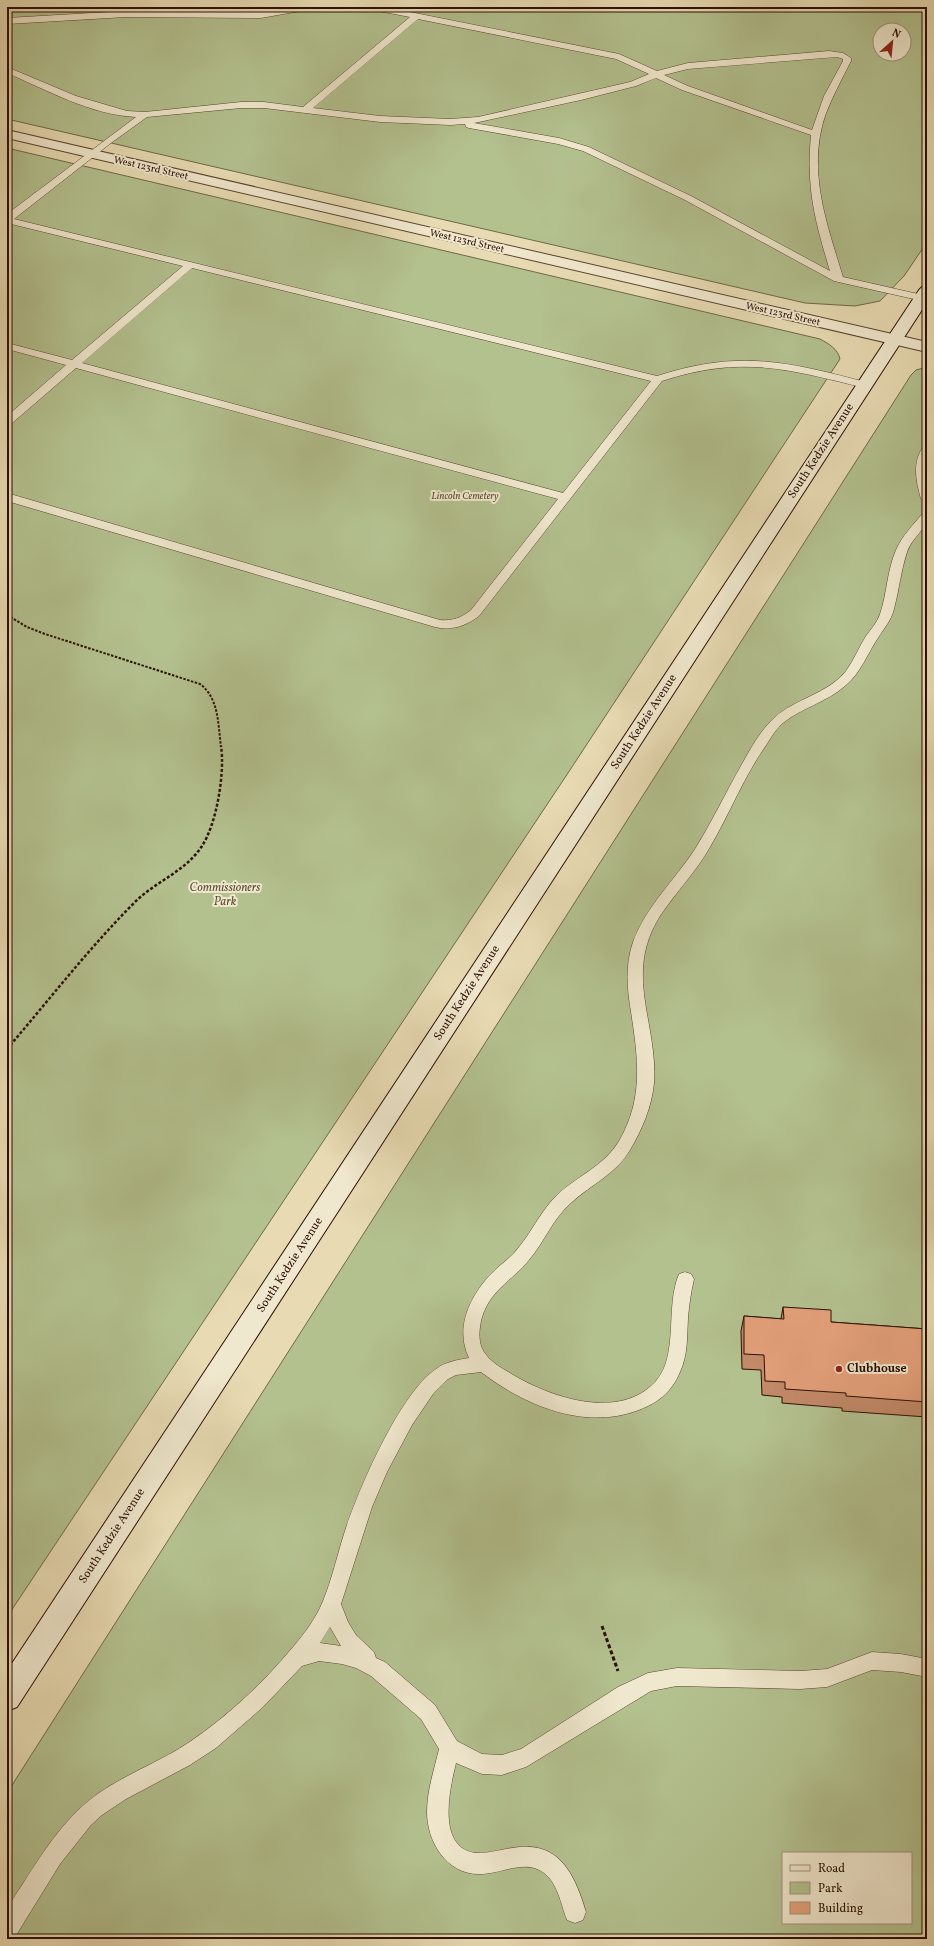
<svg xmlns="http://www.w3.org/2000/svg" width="934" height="1946" font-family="Vollkorn,serif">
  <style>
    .green { fill: #b3c18f; stroke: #706849; fill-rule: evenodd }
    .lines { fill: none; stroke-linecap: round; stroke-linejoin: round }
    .service-casing { stroke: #5b422f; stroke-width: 1 }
    .tertiary-casing { stroke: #5b422f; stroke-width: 2 }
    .secondary-casing { stroke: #2c0f03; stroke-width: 2 }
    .path-far2 { stroke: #2c0f03; stroke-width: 2; stroke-dasharray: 2.5 1.5; stroke-linecap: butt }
    .path-far1 { stroke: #2c0f03; stroke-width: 2.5; stroke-dasharray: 3 2; stroke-linecap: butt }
    .path { stroke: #2c0f03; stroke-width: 3; stroke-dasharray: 4 2.5; stroke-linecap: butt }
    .service { fill: #f0e8ce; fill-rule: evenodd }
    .tertiary { fill: #f0e8ce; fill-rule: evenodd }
    .secondary { fill: #f0e8ce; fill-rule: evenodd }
    .wall { fill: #c38a69; stroke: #2c0f03 }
    .building { fill: #e3a07a; stroke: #2c0f03 }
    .poi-dot { fill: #8f2418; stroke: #f0e8ce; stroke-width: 1.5 }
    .labels { text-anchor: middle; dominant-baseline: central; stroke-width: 4; stroke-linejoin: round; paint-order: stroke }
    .far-street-label { font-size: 10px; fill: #2c0f03; stroke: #f0e8ce }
    .far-park-label { font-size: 10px; font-style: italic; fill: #5b4d34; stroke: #f0e8ce }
    .street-label { font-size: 12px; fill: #2c0f03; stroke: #f0e8ce }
    .park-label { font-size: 12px; font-style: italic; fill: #5b4d34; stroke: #f0e8ce }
    .poi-label { font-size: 12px; font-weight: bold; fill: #2c0f03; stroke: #f0e8ce; text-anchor: start }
  </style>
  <rect width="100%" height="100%" fill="#e8dbb3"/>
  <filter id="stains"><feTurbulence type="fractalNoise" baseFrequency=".005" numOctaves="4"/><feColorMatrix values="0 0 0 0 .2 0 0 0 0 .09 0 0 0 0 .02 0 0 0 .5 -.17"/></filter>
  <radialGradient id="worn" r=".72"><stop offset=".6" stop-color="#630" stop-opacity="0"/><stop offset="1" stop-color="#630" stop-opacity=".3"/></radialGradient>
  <path class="green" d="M7,7H927V242L904,276L880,301L855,306L805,303L7,119ZM880,30H904V54H880Z
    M7,148L820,339C829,344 838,349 840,359L568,773L7,1617Z
    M927,367V1939H7V1793L911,375L916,370ZM783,1853H911V1923H783Z"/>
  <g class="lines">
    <defs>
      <path id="service" d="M292,7H310L306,10L261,18L126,17L7,24V18L126,11L261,12Z
        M369,7H385L619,54L657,71L688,63L829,51L843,53L851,58V61C842,79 832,97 825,116C807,172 827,224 843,277L927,296V302L834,281L685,200L583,151L558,144L469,128L466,127L465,124L450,125L380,122L264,108H241L147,117L111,143L14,219L657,376C740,349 789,362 869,383L870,385L865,388C788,369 741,355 662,381L479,616C466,626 451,631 435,627L7,501V493L440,620C453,621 461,618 471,610L558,499L76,368L11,424L7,425V416L66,365L7,349V343L72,360L183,266L7,223V214L136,117C91,115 47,90 7,73V67L76,96L127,111L145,112L241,102H264L303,107L410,17L373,10ZM418,19L616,59L649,74L630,82L478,117L450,119L380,116L313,108ZM837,57L843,59V61L824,96L812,130L688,86L664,75L688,69ZM656,78L682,90L811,135C806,189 815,221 830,271L691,196L589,147L559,138L474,123L581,100L636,86ZM192,268L651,381L563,493L82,363Z
        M927,446V503L921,499C916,481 912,463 923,447Z
        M927,512C927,532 913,535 907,552C901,570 899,591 894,609C891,621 884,628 878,638C867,654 861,673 845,686C827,702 801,708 783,723C777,728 771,737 767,744C745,774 729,815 710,847C696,872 676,892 660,916C623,975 658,1022 654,1083C652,1106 642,1130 630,1150C616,1174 592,1184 572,1202C553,1218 545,1241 529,1260C512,1281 488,1291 481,1321C479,1331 478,1343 484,1352C491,1363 505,1370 515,1376C553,1398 620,1421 656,1381C679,1355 665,1306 679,1274L685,1272L691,1274L694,1279C691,1292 689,1305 688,1318C687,1336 688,1355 680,1372C671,1393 658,1403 636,1411C583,1430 524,1405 481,1372L456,1375L448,1379L433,1394L412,1425L387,1472L372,1507L341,1604L348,1622L356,1635L374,1652L376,1658L385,1662L435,1705L457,1741L482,1754L502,1755L521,1749L618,1687L648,1673L677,1668L800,1671L827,1669L872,1652L901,1654L927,1659V1677L901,1672L872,1670L827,1687L800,1689L677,1686L651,1691L526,1767L502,1775L482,1774L456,1763C450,1788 436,1847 475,1853C490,1854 505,1848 520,1847C562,1843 576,1879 586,1912L583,1920L575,1923L567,1920C560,1902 557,1877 537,1869C520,1862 498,1874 480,1874C447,1875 427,1842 427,1812C427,1791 434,1770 439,1749L421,1719L371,1676L356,1668L342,1664L319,1661L302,1666L262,1708L216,1748L190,1765L126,1799L102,1815L91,1825L60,1864L15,1937L7,1939C7,1930 4,1916 8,1908C12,1899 19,1890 24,1882C45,1849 67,1815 99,1793C128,1773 162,1761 191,1741C229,1715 264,1682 293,1647C305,1633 316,1618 323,1601C332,1579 337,1556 344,1534C357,1492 400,1393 436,1369C445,1362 457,1360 469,1358C454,1327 471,1294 493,1272C502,1263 512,1257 519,1247C533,1230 542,1209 558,1194C579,1175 604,1166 619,1141C644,1098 638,1058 631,1012C627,988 625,965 633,942C646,906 675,880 695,849C712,822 726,792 742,764C751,748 760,731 774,718C794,699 828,694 846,671C854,660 859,647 866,636C871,629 877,623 880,614C887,594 887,570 896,550C902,536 913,525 923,513ZM330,1627L341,1646L320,1643Z"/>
      <path id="tertiary" d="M7,130L927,342V352L7,138Z"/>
      <path id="secondary" d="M927,285V302L17,1707L7,1711V1671L919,290L922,287Z"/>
    </defs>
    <use href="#service" class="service-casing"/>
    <use href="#tertiary" class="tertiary-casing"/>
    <use href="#secondary" class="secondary-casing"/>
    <path class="path-far2" d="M7,615L27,627L45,634L200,684C219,698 218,724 221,747"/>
    <path class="path-far1" d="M7,1049C49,1000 89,948 135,902C156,881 185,872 202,846C217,823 225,772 221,746"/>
    <path class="path" d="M602,1626L618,1671"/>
    <use href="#service" class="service"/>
    <use href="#tertiary" class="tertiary"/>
    <use href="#secondary" class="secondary"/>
  </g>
  <path class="wall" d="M783,1307L831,1322L927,1329V1417L842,1411V1408L782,1403V1397L762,1395L761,1370L742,1369L741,1331L744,1316L781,1319Z"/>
  <path class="building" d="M783,1307L831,1310V1322L927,1329V1402L846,1396V1393L785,1389V1382L765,1381L764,1355L744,1354V1316L784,1319Z"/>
  <circle class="poi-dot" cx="839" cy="1369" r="4"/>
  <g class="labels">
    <g class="far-street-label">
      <text transform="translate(151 168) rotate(13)">West 123rd Street</text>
      <text transform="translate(467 241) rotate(13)">West 123rd Street</text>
      <text transform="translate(783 314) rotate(13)">West 123rd Street</text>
    </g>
    <g class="far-park-label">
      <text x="465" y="496">Lincoln Cemetery</text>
    </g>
    <g class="street-label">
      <text transform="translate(821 451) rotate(-57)">South Kedzie Avenue</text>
      <text transform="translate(644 722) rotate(-57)">South Kedzie Avenue</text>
      <text transform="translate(467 993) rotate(-57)">South Kedzie Avenue</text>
      <text transform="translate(290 1265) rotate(-57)">South Kedzie Avenue</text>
      <text transform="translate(112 1536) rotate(-57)">South Kedzie Avenue</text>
    </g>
    <g class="park-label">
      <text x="225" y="888">Commissioners<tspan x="225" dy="14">Park</tspan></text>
    </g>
    <g class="poi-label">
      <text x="847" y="1369">Clubhouse</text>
    </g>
  </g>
  <rect width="934" height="1946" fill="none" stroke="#e8dbb3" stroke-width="24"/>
  <rect x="8" y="8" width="918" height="1930" fill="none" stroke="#2c0f03" stroke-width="2"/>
  <rect x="12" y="12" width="910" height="1922" fill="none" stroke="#2c0f03"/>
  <rect x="782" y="1852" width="130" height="72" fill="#f0e8ce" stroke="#a2917d"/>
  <rect x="790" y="1865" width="20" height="6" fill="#f0e8ce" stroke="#a2917d"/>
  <text x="818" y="1872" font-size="12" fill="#2c0f03">Road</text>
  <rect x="790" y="1882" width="20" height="12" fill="#b3c18f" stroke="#a2917d"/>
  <text x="818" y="1892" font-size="12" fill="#2c0f03">Park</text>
  <rect x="790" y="1902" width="20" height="12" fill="#e3a07a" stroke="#a2917d"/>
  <text x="818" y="1912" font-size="12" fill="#2c0f03">Building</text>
  <g transform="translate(892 42) rotate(27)"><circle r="19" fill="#f0e8ce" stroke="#a2917d"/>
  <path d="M0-3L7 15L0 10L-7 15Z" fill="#8f2418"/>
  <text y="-6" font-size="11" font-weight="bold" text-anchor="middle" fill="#2c0f03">N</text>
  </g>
  <rect width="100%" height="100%" filter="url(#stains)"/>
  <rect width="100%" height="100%" fill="url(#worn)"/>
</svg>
